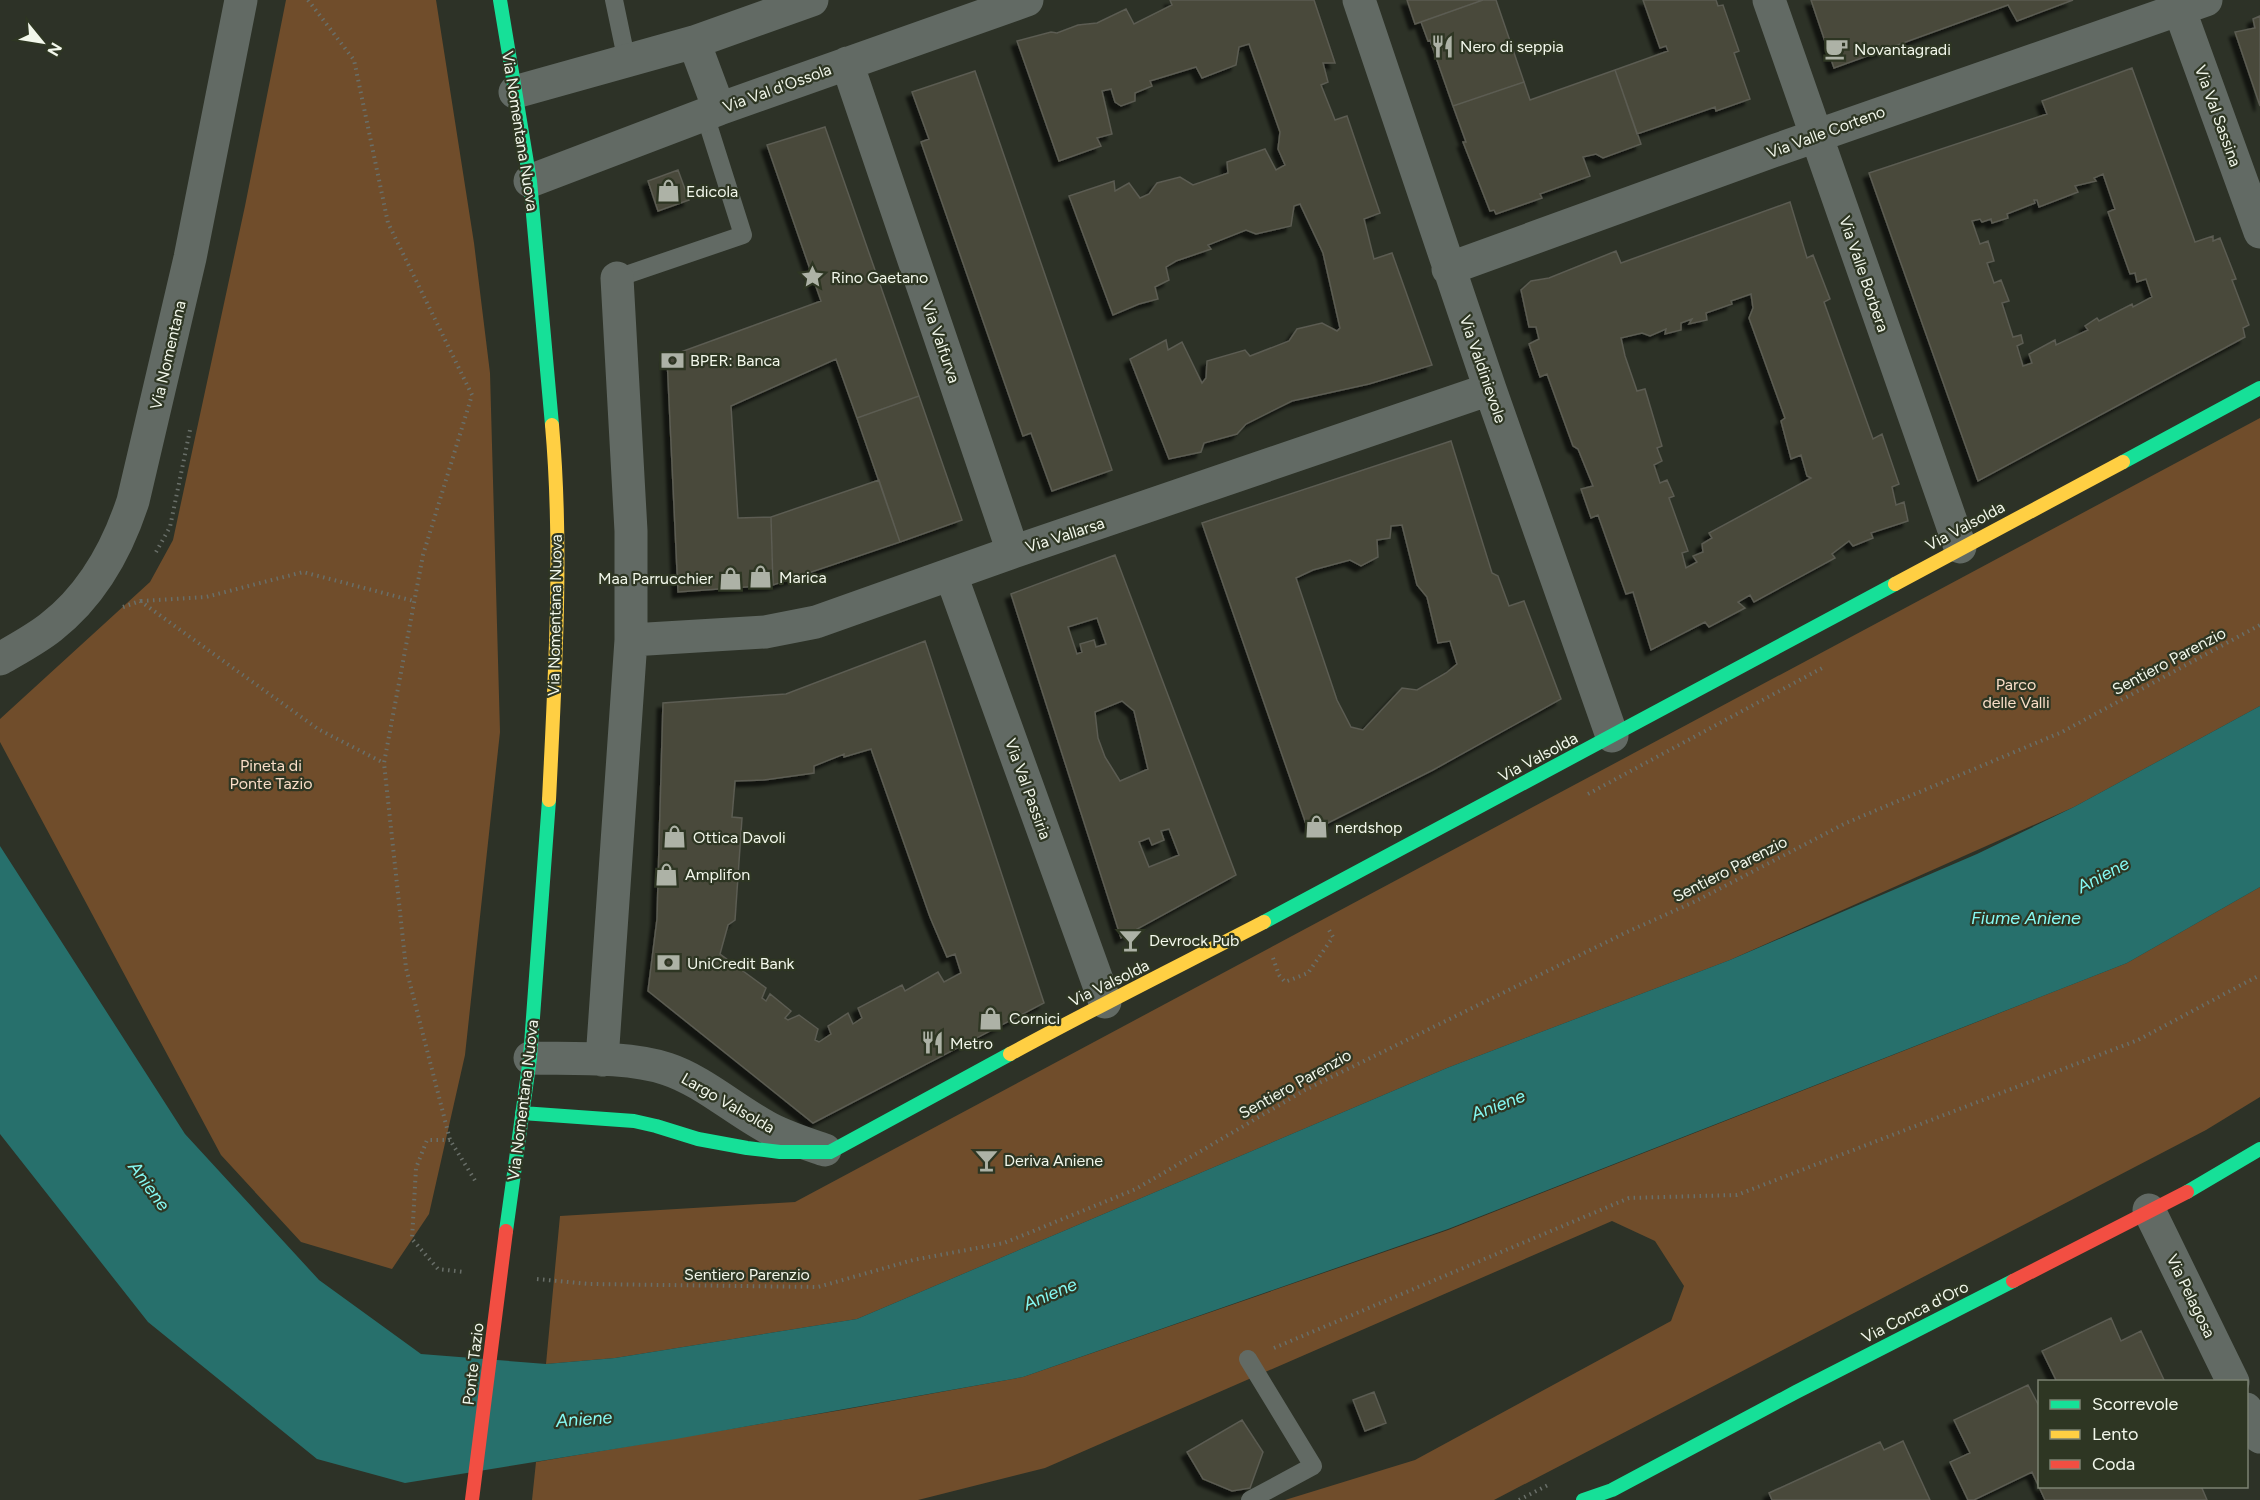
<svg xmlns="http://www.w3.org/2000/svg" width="2260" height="1500" font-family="Figtree,sans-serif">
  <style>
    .forest { fill: #704d2b }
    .water { fill: #27706c }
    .building { fill: #4a493a; stroke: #5b5c52; stroke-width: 1.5; fill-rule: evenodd; filter: url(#shadow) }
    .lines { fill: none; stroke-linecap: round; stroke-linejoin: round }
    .path { stroke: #696f69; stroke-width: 4; stroke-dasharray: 1.5 4.5; stroke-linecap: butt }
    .lane { stroke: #626a64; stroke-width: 18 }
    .street { stroke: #626a64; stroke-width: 33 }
    .fast { stroke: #16e098; stroke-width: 14 }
    .slow { stroke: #ffcf43; stroke-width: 14 }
    .jam { stroke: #f24e42; stroke-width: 14 }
    .jam-bridge { stroke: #f24e42; stroke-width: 14 }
    .labels { text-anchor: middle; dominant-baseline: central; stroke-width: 4.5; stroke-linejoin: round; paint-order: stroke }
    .poi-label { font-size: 16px; fill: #f2f7eb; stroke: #2e3623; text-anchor: start }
    .street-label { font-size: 16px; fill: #f2f7eb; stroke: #2e3623 }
    .park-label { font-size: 16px; fill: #f9ddc7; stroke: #2e3623 }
    .water-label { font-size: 18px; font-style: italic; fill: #85f9f3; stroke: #2e3623 }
  </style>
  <defs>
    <filter id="shadow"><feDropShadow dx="-5.5" dy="5.5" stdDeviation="1.5" flood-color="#0009"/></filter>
  </defs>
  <rect width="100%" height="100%" fill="#2d3227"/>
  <path class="forest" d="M286,0H436L474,243L490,373L500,732L465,1055L429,1214L392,1269L301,1242L221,1155L0,742V719L150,582L173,540L245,206Z
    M2260,418V706L2074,807L1730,960L1447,1068L857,1319L615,1358L546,1364L560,1216L795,1202Z
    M2260,887V1097L2206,1130L1494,1500H1285L1415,1460L1671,1321L1684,1286L1655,1241L1612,1221L1045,1468L918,1500H532L536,1462L842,1410L1023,1377L1448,1230L2127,963Z"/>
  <path class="water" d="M2260,706V887L2127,963L1448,1229L1023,1377L676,1439L405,1483L317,1459L148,1322L0,1134V846L185,1134L319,1280L421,1354L546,1364L615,1358L857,1319L1447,1068L1730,960L1977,854L2074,807Z"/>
  <path class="building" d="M1170,0H1314L1335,63H1323L1328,82L1321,85L1335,120L1347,116L1380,213L1364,219L1374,259L1392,253L1432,365L1369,384L1292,401L1246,424L1237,434L1204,443L1201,452L1169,459L1130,359L1166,340L1168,350L1182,342L1202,383L1206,378L1207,361L1245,350L1250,356L1289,341L1297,329L1322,323L1337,331L1340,328L1323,253L1300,204L1294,206L1291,226L1256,234L1246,230L1208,245L1211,249L1176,261L1166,267L1169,280L1155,287L1158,299L1139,304L1113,315L1069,196L1114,181L1115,191L1129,183L1140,198L1149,194L1157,183L1180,177L1193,185L1228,173L1227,162L1265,149L1276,170L1285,165L1278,149L1280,132L1249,44L1239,47L1236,65L1202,78L1196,67L1150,81L1152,86L1135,93V101L1121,106L1115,102L1111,89L1102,91L1112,134L1097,138L1101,146L1059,161L1017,41L1051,32L1057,33L1078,25L1097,23L1126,9L1134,24L1172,5Z
    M1407,0H1483L1415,24Z
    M1483,0H1496L1524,82L1453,106L1430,40L1428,41L1421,22Z
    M1643,0H1716L1718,6L1723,5L1739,51L1734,53L1750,99L1716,111L1715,107L1637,134L1615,70L1668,51L1666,46L1660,48Z
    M1811,0H2073L2017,21L2008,5L1834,68Z
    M2260,16V106L2235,32L2255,28L2253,19Z
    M2132,68L2195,242L2213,236V241L2220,238L2236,279L2232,280L2249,325L2243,328L2245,337L1978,481L1869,173L2047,114L2042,101ZM2103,174L2115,209L2108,212L2130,274L2135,273L2137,282L2146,279L2152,297L2133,307L2132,304L2099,321L2097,318L2085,326L2088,330L2056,345L2055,340L2029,354L2032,363L2023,366L2017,346L2023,343L2021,335L2013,337L2002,303L2009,301L2001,280L1994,283L1987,263L1994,261L1988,241L1980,244L1972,221L1980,219L1982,222L1991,219L1992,223L2008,218L2007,214L2035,203L2034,200H2037L2039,207L2078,192L2075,186L2096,181L2094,178Z
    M1615,70L1641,144L1603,158L1596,154L1583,157L1590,176L1540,194L1542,198L1496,214L1494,210L1490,211L1463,142H1466L1453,106L1524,82L1530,100Z
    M975,71L1112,470L1052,491L1031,433L1023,436L921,142L929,139L912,92Z
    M825,127L919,396L857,418L836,359L731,406L738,518L771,517L773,585L678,592L667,357L821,301L767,145Z
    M678,170L689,200L658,211L648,181Z
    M1790,202L1807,258L1813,255L1830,299L1824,302L1873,439L1882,434L1899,484L1892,487L1896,505L1904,502L1908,521L1871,533L1873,538L1853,546L1849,541L1832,554L1835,558L1754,602L1750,595L1738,602L1745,608L1709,627L1705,622L1651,650L1633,592L1626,594L1598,515L1591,518L1581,489L1593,486L1578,449L1573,446L1547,374L1540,377L1529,344L1539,339L1536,327H1529L1521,290L1531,281L1549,278L1616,251L1621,263ZM1751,294L1753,308L1749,318L1785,418L1781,421L1791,459L1801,455L1807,476L1811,478L1709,533L1712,538L1702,544L1703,552L1693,556L1697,562L1686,568L1682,553L1688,551L1669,498L1674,496L1667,480L1660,483L1654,465L1662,461L1657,448L1662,446L1645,389L1637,391L1625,356L1621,338L1642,333L1650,336L1666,329L1665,334L1681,330V323L1692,319L1689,324L1707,320L1706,313L1732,304L1731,301Z
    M919,396L962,520L900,542L857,418Z
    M1451,441L1492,573L1498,576L1509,606L1524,601L1561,699L1433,770L1326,824L1307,827L1202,523ZM1402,525L1417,585L1427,597L1438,643L1450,641L1457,664L1446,673L1417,690L1402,688L1363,730L1351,727L1337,700L1296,578L1313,570L1350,560L1361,566L1378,557L1377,540L1390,538L1391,526Z
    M879,480L900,542L773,585L771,517Z
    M1115,555L1236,875L1121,938L1011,594ZM1097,618L1106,644L1096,647L1094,640L1080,644L1082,652L1077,654L1068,627ZM1122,701L1134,711L1148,769L1120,781L1105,757L1098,738L1095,712ZM1169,829L1179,855L1149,867L1139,842L1149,838L1152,845L1164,840L1161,831Z
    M925,641L1044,1003L813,1123L648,991L657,919L663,703L786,694ZM871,749L930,917L947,957L955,954L961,973L944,982L938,972L905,991L902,985L858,1008L862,1018L853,1024L848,1013L828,1026L831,1034L819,1042L815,1040L818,1029L799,1015L788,1020L785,1018L791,1011L770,994L766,1001L762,998L766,988L720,954L728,925L735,920L742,818L732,817L735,781L764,780L814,773V766L844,754V757Z
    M2111,1318L2121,1341L2141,1331L2164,1380L2160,1382H2057L2042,1351Z
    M2028,1385L2040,1408V1486H2201L2207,1500H2045L2032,1472L1974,1500H1968L1950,1462L1970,1453L1954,1420Z
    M1374,1392L1386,1423L1365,1431L1353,1400Z
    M1242,1420L1263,1452L1250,1488L1232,1491L1203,1479L1187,1452Z
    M1903,1441L1930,1500H1772L1769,1493L1880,1442L1884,1450Z"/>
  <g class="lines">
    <path class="path" d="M308,0L354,60L388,223L472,395L423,555L384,763L406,968L450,1140L476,1182
      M156,552L170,527L190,430
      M141,601L206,597L303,572L414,601
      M123,607L140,601L318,729L384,763
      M1588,794L1824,667
      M1273,958L1279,975L1285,982L1308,973L1333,937L1329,930
      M450,1140H427L416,1168L412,1239L438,1269L464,1272
      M537,1279L589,1284L818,1287L913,1260L1004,1243L1136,1189L1305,1090L1625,933L1696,901L1846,823L2062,732L2260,625
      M1274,1348L1629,1198L1737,1195L2138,1040L2260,975
      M1519,1500L1548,1485"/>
    <path class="lane" d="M614,0L627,62
      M617,278L743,235L705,115
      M1248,1359L1313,1466L1250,1500"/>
    <path class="street" d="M1359,0L1490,389L1612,736
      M1769,0L1960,547
      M2176,0L2260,232
      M694,42L719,109
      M847,63L1013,552
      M515,92L694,42L812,0
      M530,181L719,109L1027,0
      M1448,269L1776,150L2206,0
      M951,575L1105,1002
      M631,640L765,632L816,622L1013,552L1490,389
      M0,659C17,649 36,639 51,627C92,595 117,550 133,501L190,258L241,0
      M530,1058C571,1059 628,1056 667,1069C701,1080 734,1109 765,1126C784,1137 805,1143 825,1150
      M602,1060L631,640V531L617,278
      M2149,1210L2233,1382
      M2246,1409L2260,1437"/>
    <path class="fast" d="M500,0L530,181L552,425
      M2123,462L2260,388
      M1264,922L1895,584
      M522,1113L634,1121L656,1126L698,1139L747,1148L780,1152H830L1010,1054
      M2187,1192L2260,1149
      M506,1231L530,1058L549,800
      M1583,1500L1612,1490L1796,1392L2013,1281"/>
    <path class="slow" d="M1895,584L2123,462
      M549,800C555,675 563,550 552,425
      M1010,1054C1094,1008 1179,966 1264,922"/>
    <path class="jam" d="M2013,1281L2187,1192"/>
    <path class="jam-bridge" d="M472,1500L506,1231"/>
  </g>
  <defs>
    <symbol id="restaurant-bare" viewBox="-9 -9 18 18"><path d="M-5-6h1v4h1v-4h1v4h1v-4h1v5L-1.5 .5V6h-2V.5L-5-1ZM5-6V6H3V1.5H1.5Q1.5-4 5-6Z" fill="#adb2a6" stroke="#2e3623" stroke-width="2.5" paint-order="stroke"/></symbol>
    <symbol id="cafe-bare" viewBox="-9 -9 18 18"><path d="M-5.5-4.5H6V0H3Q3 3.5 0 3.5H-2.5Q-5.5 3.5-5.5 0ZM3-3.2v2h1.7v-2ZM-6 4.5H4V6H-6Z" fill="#adb2a6" stroke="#2e3623" stroke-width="2.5" paint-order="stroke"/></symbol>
    <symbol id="shop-bare" viewBox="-9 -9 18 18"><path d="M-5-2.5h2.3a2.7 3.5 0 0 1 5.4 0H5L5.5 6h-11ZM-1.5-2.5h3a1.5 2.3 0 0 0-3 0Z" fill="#adb2a6" stroke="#2e3623" stroke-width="2.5" paint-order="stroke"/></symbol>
    <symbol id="sight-bare" viewBox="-9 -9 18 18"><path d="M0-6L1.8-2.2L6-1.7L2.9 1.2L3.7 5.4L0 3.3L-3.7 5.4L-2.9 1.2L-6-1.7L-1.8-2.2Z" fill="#adb2a6" stroke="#2e3623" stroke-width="2.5" paint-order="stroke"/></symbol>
    <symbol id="bank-bare" viewBox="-9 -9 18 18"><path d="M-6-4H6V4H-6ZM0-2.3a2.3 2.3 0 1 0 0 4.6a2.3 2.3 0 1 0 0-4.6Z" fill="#adb2a6" stroke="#2e3623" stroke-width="2.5" paint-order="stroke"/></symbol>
    <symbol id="bar-bare" viewBox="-9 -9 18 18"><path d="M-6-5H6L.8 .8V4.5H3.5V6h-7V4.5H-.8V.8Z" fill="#adb2a6" stroke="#2e3623" stroke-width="2.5" paint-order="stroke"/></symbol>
  </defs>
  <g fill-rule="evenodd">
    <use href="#restaurant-bare" x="1426" y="30" width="33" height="33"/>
    <use href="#cafe-bare" x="1820" y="32" width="33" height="33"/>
    <use href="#shop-bare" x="652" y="174" width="33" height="33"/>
    <use href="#sight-bare" x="796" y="260" width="33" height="33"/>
    <use href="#bank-bare" x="656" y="344" width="33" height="33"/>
    <use href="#shop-bare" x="744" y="560" width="33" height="33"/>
    <use href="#shop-bare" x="714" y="562" width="33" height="33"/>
    <use href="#shop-bare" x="1300" y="810" width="33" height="33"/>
    <use href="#shop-bare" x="658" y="820" width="33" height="33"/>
    <use href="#shop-bare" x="650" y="858" width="33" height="33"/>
    <use href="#bar-bare" x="1114" y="924" width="33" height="33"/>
    <use href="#bank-bare" x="652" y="946" width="33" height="33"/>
    <use href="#shop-bare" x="974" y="1002" width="33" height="33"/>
    <use href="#restaurant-bare" x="916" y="1026" width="33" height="33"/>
    <use href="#bar-bare" x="970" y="1144" width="33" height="33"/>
  </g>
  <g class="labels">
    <g class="poi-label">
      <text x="1460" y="46">Nero di seppia</text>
      <text x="1854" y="49">Novantagradi</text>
      <text x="686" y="191">Edicola</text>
      <text x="831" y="277">Rino Gaetano</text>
      <text x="690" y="360">BPER: Banca</text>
      <text x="779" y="577">Marica</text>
      <text x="713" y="578" text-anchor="end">Maa Parrucchier</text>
      <text x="1335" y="827">nerdshop</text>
      <text x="693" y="837">Ottica Davoli</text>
      <text x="685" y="874">Amplifon</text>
      <text x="1149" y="940">Devrock Pub</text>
      <text x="687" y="963">UniCredit Bank</text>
      <text x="1009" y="1018">Cornici</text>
      <text x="950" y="1043">Metro</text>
      <text x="1004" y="1160">Deriva Aniene</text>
    </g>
    <g class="street-label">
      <text transform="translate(777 88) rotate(-20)">Via Val d'Ossola</text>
      <text transform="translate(2218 116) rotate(70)">Via Val Sassina</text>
      <text transform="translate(520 131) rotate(81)">Via Nomentana Nuova</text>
      <text transform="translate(1826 132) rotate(-20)">Via Valle Corteno</text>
      <text transform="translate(1864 274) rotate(71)">Via Valle Borbera</text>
      <text transform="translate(941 342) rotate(71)">Via Valfurva</text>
      <text transform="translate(168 355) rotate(-77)">Via Nomentana</text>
      <text transform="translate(1483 369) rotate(71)">Via Valdinievole</text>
      <text transform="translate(1965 526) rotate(-28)">Via Valsolda</text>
      <text transform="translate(1065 535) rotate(-18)">Via Vallarsa</text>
      <text transform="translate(555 615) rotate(-89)">Via Nomentana Nuova</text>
      <text transform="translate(2169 661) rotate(-28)">Sentiero Parenzio</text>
      <text transform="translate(1538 757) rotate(-28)">Via Valsolda</text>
      <text transform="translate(1028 789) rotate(70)">Via Val Passiria</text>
      <text transform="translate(1730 869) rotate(-27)">Sentiero Parenzio</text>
      <text transform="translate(1109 983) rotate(-26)">Via Valsolda</text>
      <text transform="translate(1295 1084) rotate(-29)">Sentiero Parenzio</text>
      <text transform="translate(523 1100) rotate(-83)">Via Nomentana Nuova</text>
      <text transform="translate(728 1103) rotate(30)">Largo Valsolda</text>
      <text x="747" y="1274">Sentiero Parenzio</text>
      <text transform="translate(2191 1296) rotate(64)">Via Pelagosa</text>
      <text transform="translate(1915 1312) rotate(-27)">Via Conca d'Oro</text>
      <text transform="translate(473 1364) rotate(-83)">Ponte Tazio</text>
    </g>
    <g class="park-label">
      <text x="2016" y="684">Parco<tspan x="2016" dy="18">delle Valli</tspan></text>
      <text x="271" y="765">Pineta di<tspan x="271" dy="18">Ponte Tazio</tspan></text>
    </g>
    <g class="water-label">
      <text transform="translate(2103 875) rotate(-28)">Aniene</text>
      <text x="2026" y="918">Fiume Aniene</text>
      <text transform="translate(1498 1105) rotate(-21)">Aniene</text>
      <text transform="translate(149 1186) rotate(54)">Aniene</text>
      <text transform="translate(1050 1294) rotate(-23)">Aniene</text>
      <text transform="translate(584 1419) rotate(-4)">Aniene</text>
    </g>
  </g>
  <rect x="2038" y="1380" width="210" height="108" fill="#2e3623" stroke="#7c8373" stroke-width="1.5"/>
  <rect x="2050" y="1400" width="30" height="9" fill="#16e098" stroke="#7c8373" stroke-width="1.5"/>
  <text x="2092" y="1410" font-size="18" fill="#f2f7eb">Scorrevole</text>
  <rect x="2050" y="1430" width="30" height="9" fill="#ffcf43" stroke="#7c8373" stroke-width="1.5"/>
  <text x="2092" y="1440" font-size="18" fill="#f2f7eb">Lento</text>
  <rect x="2050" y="1460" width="30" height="9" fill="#f24e42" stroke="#7c8373" stroke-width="1.5"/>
  <text x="2092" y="1470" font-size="18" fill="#f2f7eb">Coda</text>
  <g transform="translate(42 42) rotate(120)" stroke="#2e3623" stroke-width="4.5" paint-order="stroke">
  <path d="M0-4.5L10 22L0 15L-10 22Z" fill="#f2f7eb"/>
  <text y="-9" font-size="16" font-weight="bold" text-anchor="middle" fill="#f2f7eb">N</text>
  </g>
</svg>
